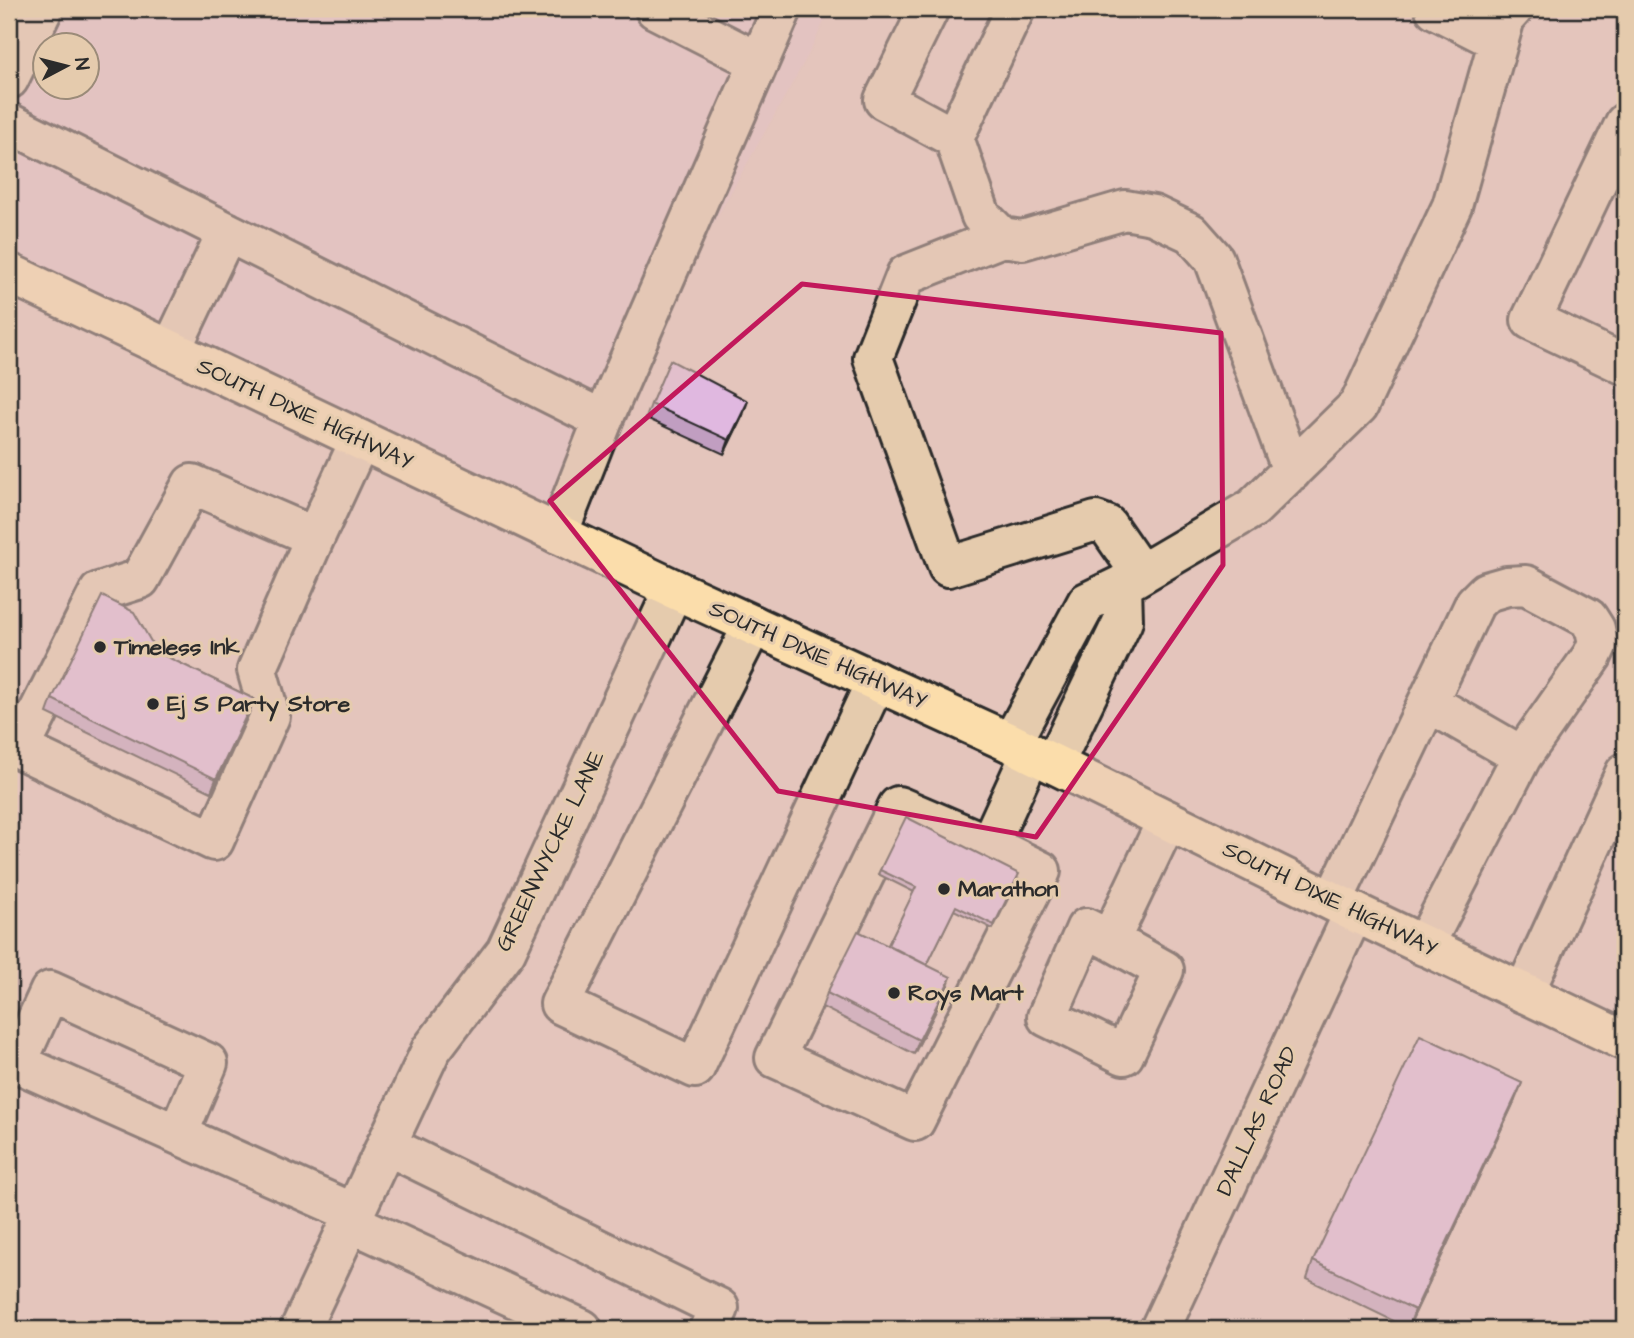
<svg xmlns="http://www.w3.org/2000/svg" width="1634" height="1338" font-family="'Architects Daughter',sans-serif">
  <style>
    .built { fill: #e3c1c7; fill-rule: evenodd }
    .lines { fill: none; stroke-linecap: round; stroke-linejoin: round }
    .minor-casing { stroke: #2b2b2b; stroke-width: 44 }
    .major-casing { stroke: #2b2b2b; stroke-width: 44 }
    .minor { stroke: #e5cbad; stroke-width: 38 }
    .major { stroke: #fbddab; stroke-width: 38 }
    .wall { fill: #c19ec1; stroke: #2b2b2b; stroke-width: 2 }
    .shaded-wall { fill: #9d819d; stroke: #2b2b2b; stroke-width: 2 }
    .building { fill: #e0b8e0; stroke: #2b2b2b; stroke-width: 2 }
    .marked { fill: none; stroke: #c2185b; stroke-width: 5; stroke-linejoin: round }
    .poi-dot { fill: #2b2b2b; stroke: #e5cbad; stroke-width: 2.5 }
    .labels { text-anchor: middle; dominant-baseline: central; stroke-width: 6; stroke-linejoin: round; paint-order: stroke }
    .street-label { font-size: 23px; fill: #2b2b2b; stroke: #e5cbad }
    .poi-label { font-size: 23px; font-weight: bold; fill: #2b2b2b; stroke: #e5cbad; text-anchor: start }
  </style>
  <rect width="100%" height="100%" fill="#e4c5bc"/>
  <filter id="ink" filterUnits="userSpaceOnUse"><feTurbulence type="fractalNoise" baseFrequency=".0143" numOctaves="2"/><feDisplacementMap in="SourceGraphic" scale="14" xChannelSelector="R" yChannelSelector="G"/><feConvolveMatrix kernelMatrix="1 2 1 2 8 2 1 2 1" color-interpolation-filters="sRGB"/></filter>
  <g filter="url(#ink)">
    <path class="built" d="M9,9H830L807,57L603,420L558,534L9,273ZM46,46H88V88H46Z"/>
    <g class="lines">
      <defs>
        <path id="minor" d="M655,9L759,62
          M929,9L884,100L954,138L981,216L1002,237
          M1435,9L1498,41
          M9,79L43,9
          M9,123L603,420
          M1625,123L1531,320L1625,365
          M954,138L1015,9
          M171,350L227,232
          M558,534L603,420L782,9
          M315,537L257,670L270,716L214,841L20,749L99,592L140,579L192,484L315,537L360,440
          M1141,574L1107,525L1096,521L948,567L873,358L906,275L1002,237L1023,240L1125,210L1153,215L1191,233L1214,259L1292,471
          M753,625L560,1004L695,1068L876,681
          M1428,702L1522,756
          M1011,743L1087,602L1122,585L1253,508L1359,405L1452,206L1505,18L1513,9
          M1054,764L1123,621L1122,585
          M989,845L898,806L775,1058L915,1121L1041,871L989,845L1031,753
          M1333,901L1475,603L1486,592L1507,586L1526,585L1588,618L1595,629L1598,643L1592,656L1522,756L1424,946
          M1110,940L1086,928L1047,1017L1124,1055L1164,970L1110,940L1167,820
          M1524,993L1625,773
          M178,1134L208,1063L50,991L17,1063L354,1213
          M386,1145L719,1308L709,1329
          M350,1222L582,1329
          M300,1329L431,1050L506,951L674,589
          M1160,1329L1354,912"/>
        <path id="major" d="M9,273L674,589L1011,743L1354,912L1625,1041"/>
      </defs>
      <use href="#minor" class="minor-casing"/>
      <use href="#major" class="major-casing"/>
      <use href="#minor" class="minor"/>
      <use href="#major" class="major"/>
    </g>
    <path class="wall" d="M651,404L743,415L724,454L646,418Z
      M157,652L254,699L249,713L211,792L47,713L52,699Z
      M880,870L1018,879L993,929L954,910L927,965L946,991L914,1054L822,1007L827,993L888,945L914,892L878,874Z
      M1515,1100L1408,1328L1307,1279L1313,1261Z"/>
    <path class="shaded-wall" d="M16,9H18L9,28V24Z
      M748,401L743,415L724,454L729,440Z
      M254,699L249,713L211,792L216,779Z
      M951,977L946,991L914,1054L919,1040Z
      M1522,1083L1515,1100L1408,1328L1415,1310Z"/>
    <path class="building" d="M9,9H16L9,24Z
      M670,360L748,401L729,440L651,404Z
      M102,596L134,612L157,652L254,699L216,779L52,699Z
      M906,817L1019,874L994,925L956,906L927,965L888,945L916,887L880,870Z
      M858,931L951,977L919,1040L827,993Z
      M1420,1035L1522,1083L1415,1310L1313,1261Z"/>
  </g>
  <path d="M0 0H1634V1338H0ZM802,284L1221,333L1223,565L1036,837L778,791L550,501Z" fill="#e4c5bc" fill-opacity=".55" fill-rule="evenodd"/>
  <path class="marked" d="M802,284L1221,333L1223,565L1036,837L778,791L550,501Z"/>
  <g class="poi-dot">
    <circle cx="100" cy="647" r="7"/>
    <circle cx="153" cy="704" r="7"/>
    <circle cx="944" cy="889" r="7"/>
    <circle cx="894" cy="993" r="7"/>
  </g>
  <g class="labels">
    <g class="street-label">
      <text transform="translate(305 414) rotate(25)">SOUTH DIXIE HIGHWAY</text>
      <text transform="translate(818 655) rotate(24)">SOUTH DIXIE HIGHWAY</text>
      <text transform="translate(550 851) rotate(-64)">GREENWYCKE LANE</text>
      <text transform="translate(1330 899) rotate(26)">SOUTH DIXIE HIGHWAY</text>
      <text transform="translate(1257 1121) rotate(-65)">DALLAS ROAD</text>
    </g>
    <g class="poi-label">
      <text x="114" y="647">Timeless Ink</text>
      <text x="167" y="704">Ej S Party Store</text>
      <text x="958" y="889">Marathon</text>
      <text x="908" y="993">Roys Mart</text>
    </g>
  </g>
  <rect width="1634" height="1338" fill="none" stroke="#e5cbad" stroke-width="35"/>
  <rect x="18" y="18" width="1599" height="1303" fill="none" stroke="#2b2b2b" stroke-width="2.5" filter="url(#ink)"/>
  <g transform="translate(66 66) rotate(83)"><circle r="33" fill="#e5cbad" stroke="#9b8b79" stroke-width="2"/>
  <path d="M0-5L12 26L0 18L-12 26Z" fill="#2b2b2b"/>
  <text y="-10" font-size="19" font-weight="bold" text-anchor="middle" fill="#2b2b2b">N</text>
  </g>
</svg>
